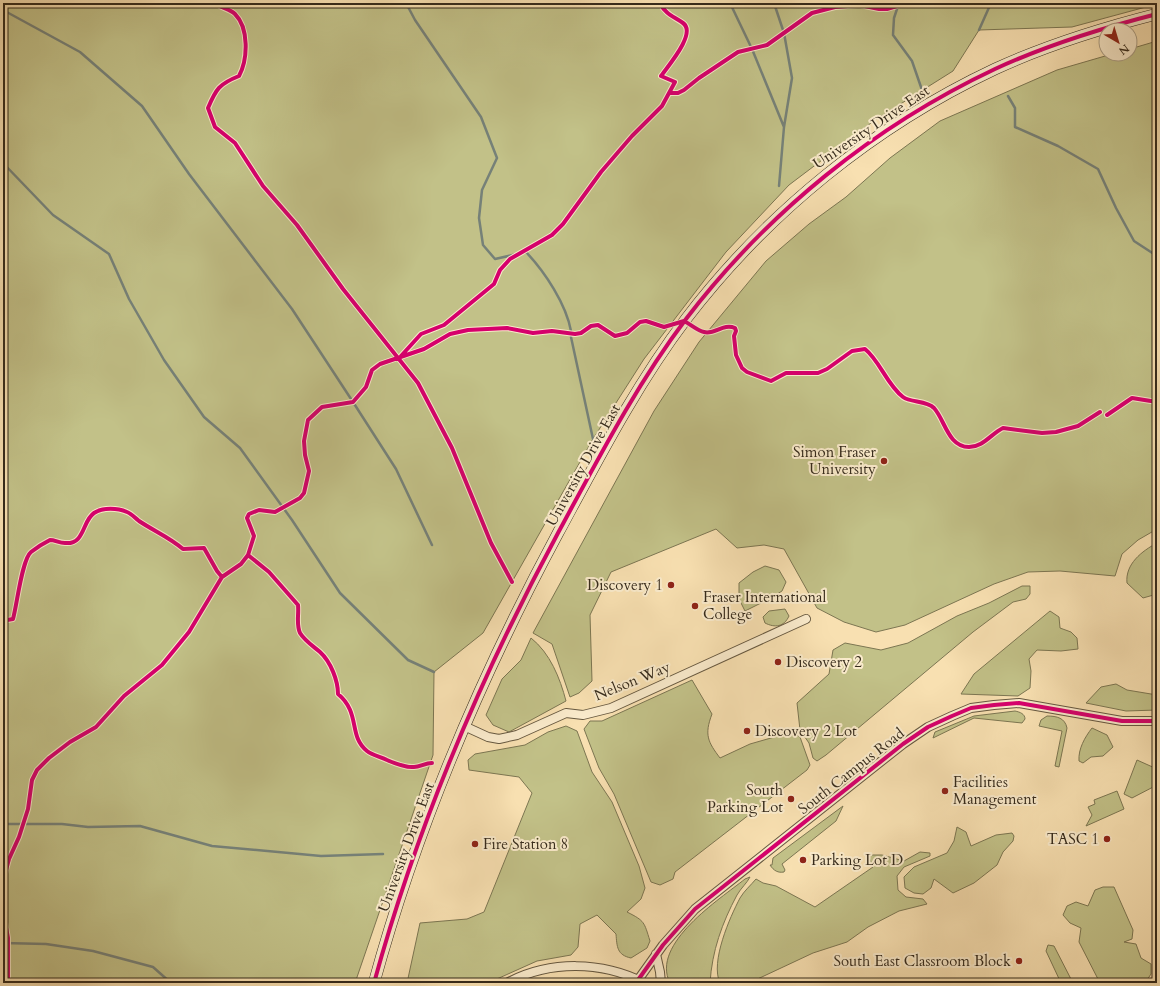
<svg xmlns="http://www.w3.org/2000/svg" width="1160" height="986" font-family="Cardo,serif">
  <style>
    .green { fill: #c2c188; stroke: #7c7652 }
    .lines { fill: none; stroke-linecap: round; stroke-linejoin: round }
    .stream { stroke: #768178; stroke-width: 2.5 }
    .street-casing { stroke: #665840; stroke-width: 10 }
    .secondary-casing { stroke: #352a1b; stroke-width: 12 }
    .street { stroke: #faebcc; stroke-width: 8 }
    .secondary { stroke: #faebcc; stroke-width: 11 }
    .cycleway-casing { stroke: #faebcc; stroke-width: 6 }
    .cycleway { stroke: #d6006c; stroke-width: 4 }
    .poi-dot { fill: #8f2418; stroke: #faebcc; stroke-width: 1.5 }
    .labels { text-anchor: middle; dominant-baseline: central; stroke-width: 4; stroke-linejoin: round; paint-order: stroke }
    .street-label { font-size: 15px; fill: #352a1b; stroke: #faebcc }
    .poi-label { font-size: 15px; fill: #352a1b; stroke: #faebcc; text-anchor: start }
  </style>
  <rect width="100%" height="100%" fill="#f8e0b1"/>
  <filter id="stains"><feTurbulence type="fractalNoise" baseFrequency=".005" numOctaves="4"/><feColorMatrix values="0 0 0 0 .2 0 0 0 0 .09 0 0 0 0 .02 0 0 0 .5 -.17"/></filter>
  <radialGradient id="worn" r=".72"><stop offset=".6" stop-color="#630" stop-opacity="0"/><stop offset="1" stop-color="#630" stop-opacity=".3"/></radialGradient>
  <path class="green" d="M3,3H1157V4L1072,27L979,30L953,71L875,120L789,185L726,252L644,359L593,439L483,633L434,672L433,755L355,983H3Z
    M1157,41V529L1138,540L1122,554L1115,576L1060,571L1028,572L994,584L905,625L876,632L844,622L817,608L784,549L764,545L737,548L716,529L611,572L590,615L592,681L579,693L570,697L552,644L533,633L654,411L699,342L766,261L809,224L846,197L890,158L940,121L1057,70L1112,54H1130V49Z
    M1157,543V594L1143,598L1127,583C1125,564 1142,551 1157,543Z
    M765,566L779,570L786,582L782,591L769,599L745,611L739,599V583L753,572Z
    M1022,586H1030V594L1026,599L1013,602L973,632L826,755L817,761L813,758L809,743L800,730L797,703L829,674L833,650L845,643L881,650L908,643L957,616L989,603Z
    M785,609L789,616C784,627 775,628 765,623L763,617L769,611Z
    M1050,611L1059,617L1060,628L1071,632L1077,638L1078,649L1061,651L1037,650L1029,659L1031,671L1030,688L1018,696L961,694L974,674Z
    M531,638C550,653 560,678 566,701L509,732L493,725L486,715L502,679L521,660Z
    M692,680L712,714C704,735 708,742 720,758L750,744L792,732L800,737L810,765L807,770L675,872L673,879L660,885L651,882L614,794L599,768L584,729L590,721H602Z
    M1116,684L1127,690L1157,695V710L1126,711L1086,703L1101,687Z
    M1015,711C1020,712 1025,714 1025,719L1022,723L974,718L933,738L935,732L974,716Z
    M1047,716C1057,716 1065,718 1067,728L1059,767L1055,766L1062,731L1039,726L1041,720Z
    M566,726L577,731L592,772L612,802L639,866L645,888L641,899L627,912C645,921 644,922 650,941L647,948L631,958C617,955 617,947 616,934L597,915L580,924L578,947L571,955L537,961L488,983H407L420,923L467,919L484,912L532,793L519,777L469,770L468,760L475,754L525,745L548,732Z
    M1092,728L1107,735L1113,747L1103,756L1091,757L1083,763L1079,761C1078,749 1085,737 1092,728Z
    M1137,760L1157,769V785L1132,798L1124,794Z
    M1117,791L1124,809L1086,826L1092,815L1088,807L1095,804L1094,800Z
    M843,806L836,821L782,864L785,870L784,872C778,873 774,871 770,865H772L773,858Z
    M957,827L966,832L971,846L996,835L1012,833L1014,836L1013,841L1003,852L997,865L974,883L953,893L934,879L931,888L923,894L914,893L905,888L904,877L914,867L947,853L954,841Z
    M920,852L930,853V856L904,867L897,876L898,890L906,897L923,899L927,904L899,911L868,927L847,942L813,953L749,983H720C710,962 730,917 740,898C744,891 751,885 756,879L763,883L776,886L815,907L873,867L868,855H882L904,861Z
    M750,877C747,883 741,888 737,895C722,923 712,951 710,983H670C650,944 720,899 745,879Z
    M1103,887H1114L1133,930L1132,939L1124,942L1136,944L1141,958L1151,964V974L1145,983H1100L1079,942L1081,928L1070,923L1063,915L1067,906L1076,902L1088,906L1095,890Z
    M1048,945L1054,946L1073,983H1061L1046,951Z"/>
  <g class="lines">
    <path class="stream" d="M406,3L415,20L481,117L497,158L482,190L479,218L483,245L495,259L526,252C545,272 566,304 571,331
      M730,3L752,49L784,127
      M774,3L784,33L792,78L784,127L779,186
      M899,3L894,18L893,35L912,61L922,90
      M3,10L80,52L142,106L189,174L292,309L353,402L396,469L432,545
      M979,30L991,3
      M1008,96L1015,108V127L1058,146L1098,169L1116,208L1134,241L1157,256
      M3,163L53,215L109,254L129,299L164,360L204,417L240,448L292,520L340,593L408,660L434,672
      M571,337L593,439
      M3,824H62L88,827L140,826L212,846L321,856L383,854
      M3,943L46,944L93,951L153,967L171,983"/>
    <defs>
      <path id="street" d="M464,726L488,737L499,739L517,735L566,713L583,715L611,708L806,619
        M656,954L660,972L661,983
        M638,980L663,945L695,909L903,744L928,727L952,716L971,708L994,705L1019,703L1122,721H1157
        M507,983C550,960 602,961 645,983"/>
      <path id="secondary" d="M374,983C417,826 481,676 558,533C597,461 636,385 686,319C767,213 874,126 995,69C1047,45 1102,28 1157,14"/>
    </defs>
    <use href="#street" class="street-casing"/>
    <use href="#secondary" class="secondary-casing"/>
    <use href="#street" class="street"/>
    <use href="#secondary" class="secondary"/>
    <defs>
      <path id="cycleway" d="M218,5C223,8 231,10 235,14C249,28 248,59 239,76C219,84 216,89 208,108L215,127L235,143L263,186L297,225L343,289L418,383L452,448L491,543L512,582
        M669,93H678L684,90L699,78L738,52L767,45L812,13L835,7L860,5L879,9H887L907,3
        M401,356L421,334L444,325L494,284L500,270L510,259L552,235L563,224L601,172L632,136L662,106L675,82L661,76C668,66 697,33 683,23C673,16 666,15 660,3
        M1107,415L1132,398L1157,402
        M248,555L269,572L298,605C299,615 296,624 300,633C305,641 313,646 320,652C331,662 338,681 338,694C361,713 348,736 367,751C372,755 381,757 387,760C394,763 406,768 414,767C420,767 425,763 432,763
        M3,618L7,620L13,619C17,605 22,559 31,552C36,548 44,543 50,540C55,540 59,543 65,543C85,545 82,521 94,513C103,507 118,508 127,512C132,514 135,518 139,521C154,531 169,537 183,549L204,548L217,571L222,577
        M3,881L9,859L19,837L28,809L32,780L37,770L49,758L70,742L96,727L124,696L162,665L189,632L222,577L241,564L248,555L254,536L247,518L249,514L259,510L275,512L300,498L304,493L309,471L305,455L304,441L308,420L322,407L353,402L366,387L372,370L380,364L424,349L450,334L468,330L507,328L533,333L552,331L575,334L581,333L591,326L598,325L615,336L627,333L640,322L646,321L664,327L684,321C690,324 698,331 704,332C715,335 723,323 735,328L736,331L734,336L736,355L742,368L747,372L771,381L786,373H818L827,369L852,351L865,349C880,361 887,385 903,397C911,403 926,400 934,408C945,420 948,447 969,447C983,447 991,434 1003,428L1042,433L1056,432L1078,426L1100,412
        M3,912L8,938V983
        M638,980L663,945L695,909L903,744L928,727L952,716L971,708L994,705L1019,703L1122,721H1157
        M374,983C417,826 481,676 558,533C597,461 636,385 686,319C767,213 874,126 995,69C1047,45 1102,28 1157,14"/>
    </defs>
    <use href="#cycleway" class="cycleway-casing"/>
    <use href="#cycleway" class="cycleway"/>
  </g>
  <g class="poi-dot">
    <circle cx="884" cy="461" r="4"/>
    <circle cx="671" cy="585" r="4"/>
    <circle cx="695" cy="606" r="4"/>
    <circle cx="778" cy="662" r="4"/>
    <circle cx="747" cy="731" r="4"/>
    <circle cx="945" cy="791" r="4"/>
    <circle cx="791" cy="799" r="4"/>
    <circle cx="1107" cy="839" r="4"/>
    <circle cx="475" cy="844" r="4"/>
    <circle cx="803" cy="860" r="4"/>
    <circle cx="1019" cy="961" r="4"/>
  </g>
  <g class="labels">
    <g class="street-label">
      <text transform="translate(871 127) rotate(-34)">University Drive East</text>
      <text transform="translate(583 465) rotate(-61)">University Drive East</text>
      <text transform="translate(632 681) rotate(-22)">Nelson Way</text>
      <text transform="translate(851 771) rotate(-38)">South Campus Road</text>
      <text transform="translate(406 847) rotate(-70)">University Drive East</text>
    </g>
    <g class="poi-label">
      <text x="876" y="452" text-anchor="end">Simon Fraser<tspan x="876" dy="17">University</tspan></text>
      <text x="663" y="585" text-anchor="end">Discovery 1</text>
      <text x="703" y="597">Fraser International<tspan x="703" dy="17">College</tspan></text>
      <text x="786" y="662">Discovery 2</text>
      <text x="755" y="731">Discovery 2 Lot</text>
      <text x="953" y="782">Facilities<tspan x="953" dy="17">Management</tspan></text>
      <text x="783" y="790" text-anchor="end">South<tspan x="783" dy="17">Parking Lot</tspan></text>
      <text x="1099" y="839" text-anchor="end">TASC 1</text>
      <text x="483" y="844">Fire Station 8</text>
      <text x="811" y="860">Parking Lot D</text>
      <text x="1011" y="961" text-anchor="end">South East Classroom Block</text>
    </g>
  </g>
  <rect width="1160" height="986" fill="none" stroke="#f8e0b1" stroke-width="16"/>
  <rect x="4" y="4" width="1152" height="978" fill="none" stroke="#352a1b" stroke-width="2"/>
  <rect x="8" y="8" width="1144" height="970" fill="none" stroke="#352a1b"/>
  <g transform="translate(1118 42) rotate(142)"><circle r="19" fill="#faebcc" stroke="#ab9e85"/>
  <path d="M0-3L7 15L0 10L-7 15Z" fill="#8f2418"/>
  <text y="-6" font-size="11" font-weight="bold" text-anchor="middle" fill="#352a1b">N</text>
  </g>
  <rect width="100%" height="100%" filter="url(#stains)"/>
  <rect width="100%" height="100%" fill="url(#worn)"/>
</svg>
